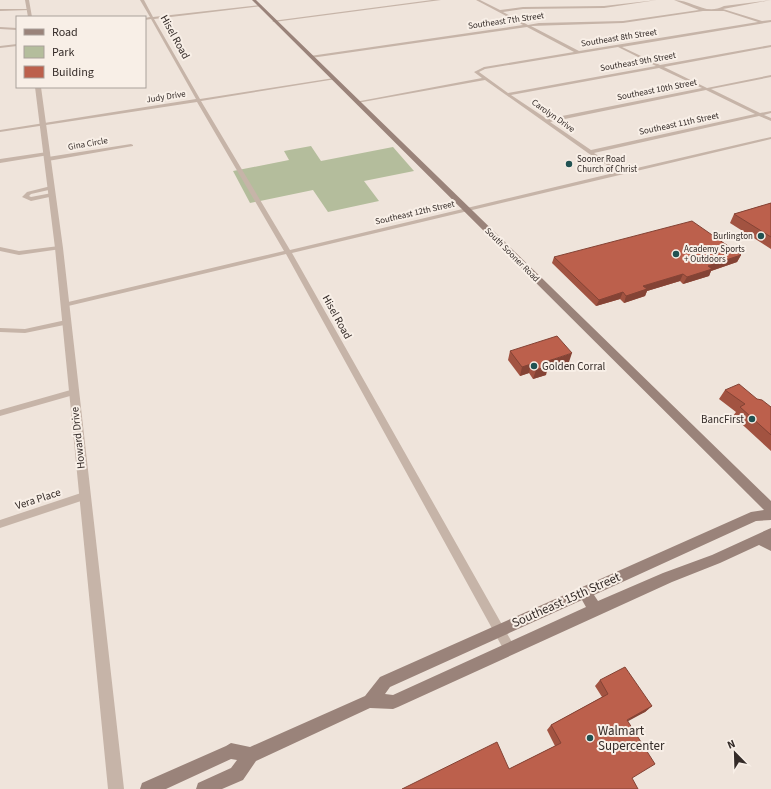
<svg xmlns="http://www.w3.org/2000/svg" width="771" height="789" font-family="'Source Sans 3',sans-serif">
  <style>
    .green { fill: #b4bd9c }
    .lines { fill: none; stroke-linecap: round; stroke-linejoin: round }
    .minor { fill: #c6b4a8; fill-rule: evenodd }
    .tertiary { fill: #c6b4a8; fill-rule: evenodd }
    .secondary { fill: #9a837a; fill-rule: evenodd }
    .wall { fill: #a25341 }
    .shaded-wall { fill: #844335 }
    .building { fill: #bc604c; stroke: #844335 }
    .poi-dot { fill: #215252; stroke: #f8efe7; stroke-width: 1.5 }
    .labels { text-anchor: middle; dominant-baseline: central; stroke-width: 4; stroke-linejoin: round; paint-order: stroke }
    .far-street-label { font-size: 9px; fill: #342b28; stroke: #f8efe7 }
    .far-poi-label { font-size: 9px; fill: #342b28; stroke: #f8efe7; text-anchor: start }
    .street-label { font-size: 11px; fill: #342b28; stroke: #f8efe7 }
    .poi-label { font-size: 11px; fill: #342b28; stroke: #f8efe7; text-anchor: start }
    .near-street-label { font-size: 13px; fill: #342b28; stroke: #f8efe7 }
    .near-poi-label { font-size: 13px; fill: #342b28; stroke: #f8efe7; text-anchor: start }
  </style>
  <rect width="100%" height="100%" fill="#efe4db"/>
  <path class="green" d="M311,146L321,161L393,147L414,171L364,181L379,201L328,212L313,190L250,203L233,171L289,160L284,151Z"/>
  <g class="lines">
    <path class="minor" d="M140,0H144L153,17L260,5L262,6L154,19L200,99L334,78L336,79L201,101L290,250L618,172L588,153L485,80L357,103L355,102L482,78L474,72L484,67L574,52L527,27L311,58L310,56L523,25L476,0H480L500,10L523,7L604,6L657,0L604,8L523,9L503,12L528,25L539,23L623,21L699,10L674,0C693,0 705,16 724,6L771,0L723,9L762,21L771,20V22L622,47L660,65L771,45V47L664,67L707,88L771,75V77L711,89L760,113L771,111V113L764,115L771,118V121L759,116L594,153L624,171L771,137V139L292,253L513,644L515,648L513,652L509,654L505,652L286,254L64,307L61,305L64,303L284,251L197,102L0,132V130L196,99L151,19L145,20V18L150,17ZM703,11H724L758,22L579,51L531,26L623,23ZM618,47L656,66L508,93L479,72L485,69ZM659,68L702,88L547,119L511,95ZM706,90L755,114L591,150L550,122Z
      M432,0H441L274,22L272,21Z
      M0,9H28L30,10L0,11Z
      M0,27L17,28V30L0,29Z
      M17,44V46L0,48V46Z
      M131,144L133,145V146L48,161L45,159L48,157Z
      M47,152L50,154L49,155L0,163V159Z
      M51,186L53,187V189L31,194L29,196L31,197L52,193L55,195L54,196L31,201L22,197L27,192Z
      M59,246L62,248L61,249L19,255L0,251V247L19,251Z
      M66,320H69L70,322L69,324L25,333L0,332V328L25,329Z
      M74,389L77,390L78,392L77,394L0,416V410Z
      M84,492L87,493L89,496L87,499L0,528V520Z"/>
    <path class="tertiary" d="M25,0H29L32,17H28Z
      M35,87H41L63,248L124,789H108L55,248Z"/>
    <path class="secondary" d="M252,0H256L771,501V520L756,521L594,595L598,601L663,573L712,555L771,528V551L759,545L720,563L672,582L398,707L393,709L370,708L256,761L243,780L222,789H196L198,783L231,768L237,760L231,759L166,789H140L142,783L226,746L231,743L250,747L365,696L380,677L751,512L764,510ZM582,600L586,607L393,695L385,694L390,687Z"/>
  </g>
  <path class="wall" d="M771,203V249L730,223L734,214Z
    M741,255L737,262L711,271L709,276L683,284L680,281L647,291L645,296L624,303L620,299L596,306L552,263L554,257Z
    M510,351L569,362L547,369L546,375L533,379L529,373L520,376L508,360Z
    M725,390L757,399L771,407V451L733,416L736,412L719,399Z
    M600,680L652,706L645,712L509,769L555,746L547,730L551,725L602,697L595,686Z"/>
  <path class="shaded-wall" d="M741,255L737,262L711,271L709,276L683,284L687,277L708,266Z
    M683,274L680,281L647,291L645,296L624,303L626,296L643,286Z
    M623,292L620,299L596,306L599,300Z
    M572,353L569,362L547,369L546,375L533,379L536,370L545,362Z
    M531,364L529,373L520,376L522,367Z
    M652,706L645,712L621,725L627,720Z"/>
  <path class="building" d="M771,203V237L734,214Z
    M692,221L741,255L708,266L712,269L687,277L683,274L643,286L647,289L626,296L623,292L599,300L554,257Z
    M557,336L572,353L545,362L548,366L536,370L531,364L522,367L510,351Z
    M739,384L757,399L762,400L771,407V435L740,407L745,404L725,390Z
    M625,667L652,706L627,720L655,764L632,778L638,789H402L497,742L509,769L561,743L551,725L608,694L600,680Z"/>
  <g class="poi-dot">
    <circle cx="569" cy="164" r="4"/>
    <circle cx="761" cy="236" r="4"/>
    <circle cx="676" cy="254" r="4"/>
    <circle cx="534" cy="366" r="4"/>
    <circle cx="752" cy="419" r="4"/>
    <circle cx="590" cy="738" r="4"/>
  </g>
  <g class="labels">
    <g class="far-street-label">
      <text transform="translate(506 21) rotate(-8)">Southeast 7th Street</text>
      <text transform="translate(619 38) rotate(-9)">Southeast 8th Street</text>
      <text transform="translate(638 62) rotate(-10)">Southeast 9th Street</text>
      <text transform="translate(657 90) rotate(-11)">Southeast 10th Street</text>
      <text transform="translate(166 97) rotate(-9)">Judy Drive</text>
      <text transform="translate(553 116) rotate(35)">Carolyn Drive</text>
      <text transform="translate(679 124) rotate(-12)">Southeast 11th Street</text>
      <text transform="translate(88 144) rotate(-10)">Gina Circle</text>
      <text transform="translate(415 213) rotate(-13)">Southeast 12th Street</text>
      <text transform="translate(512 255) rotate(45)">South Sooner Road</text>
    </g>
    <g class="far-poi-label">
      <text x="577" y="159">Sooner Road<tspan x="577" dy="10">Church of Christ</tspan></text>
      <text x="753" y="236" text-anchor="end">Burlington</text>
      <text x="684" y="249">Academy Sports<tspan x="684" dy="10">+ Outdoors</tspan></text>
    </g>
    <g class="street-label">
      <text transform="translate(175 37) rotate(61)">Hisel Road</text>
      <text transform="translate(337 317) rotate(61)">Hisel Road</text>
      <text transform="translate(78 438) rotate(-96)">Howard Drive</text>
      <text transform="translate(38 499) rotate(-18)">Vera Place</text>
    </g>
    <g class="poi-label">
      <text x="542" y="366">Golden Corral</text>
      <text x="744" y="419" text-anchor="end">BancFirst</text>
    </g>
    <g class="near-street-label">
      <text transform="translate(566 600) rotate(-24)">Southeast 15th Street</text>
    </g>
    <g class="near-poi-label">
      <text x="598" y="731">Walmart<tspan x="598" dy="15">Supercenter</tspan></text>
    </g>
  </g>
  <rect x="16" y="16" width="130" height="72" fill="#f8efe7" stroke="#aaa19b"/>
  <rect x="24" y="29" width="20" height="6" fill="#9a837a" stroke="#aaa19b"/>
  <text x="52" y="36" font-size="12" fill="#342b28">Road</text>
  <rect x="24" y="46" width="20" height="12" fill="#b4bd9c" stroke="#aaa19b"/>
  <text x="52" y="56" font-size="12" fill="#342b28">Park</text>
  <rect x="24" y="66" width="20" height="12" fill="#bc604c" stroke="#aaa19b"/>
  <text x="52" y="76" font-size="12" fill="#342b28">Building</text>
  <g transform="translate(735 753) rotate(337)" stroke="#f8efe7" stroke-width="3" paint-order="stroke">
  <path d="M0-3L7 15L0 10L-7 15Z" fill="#342b28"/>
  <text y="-6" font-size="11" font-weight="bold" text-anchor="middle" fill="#342b28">N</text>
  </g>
</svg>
